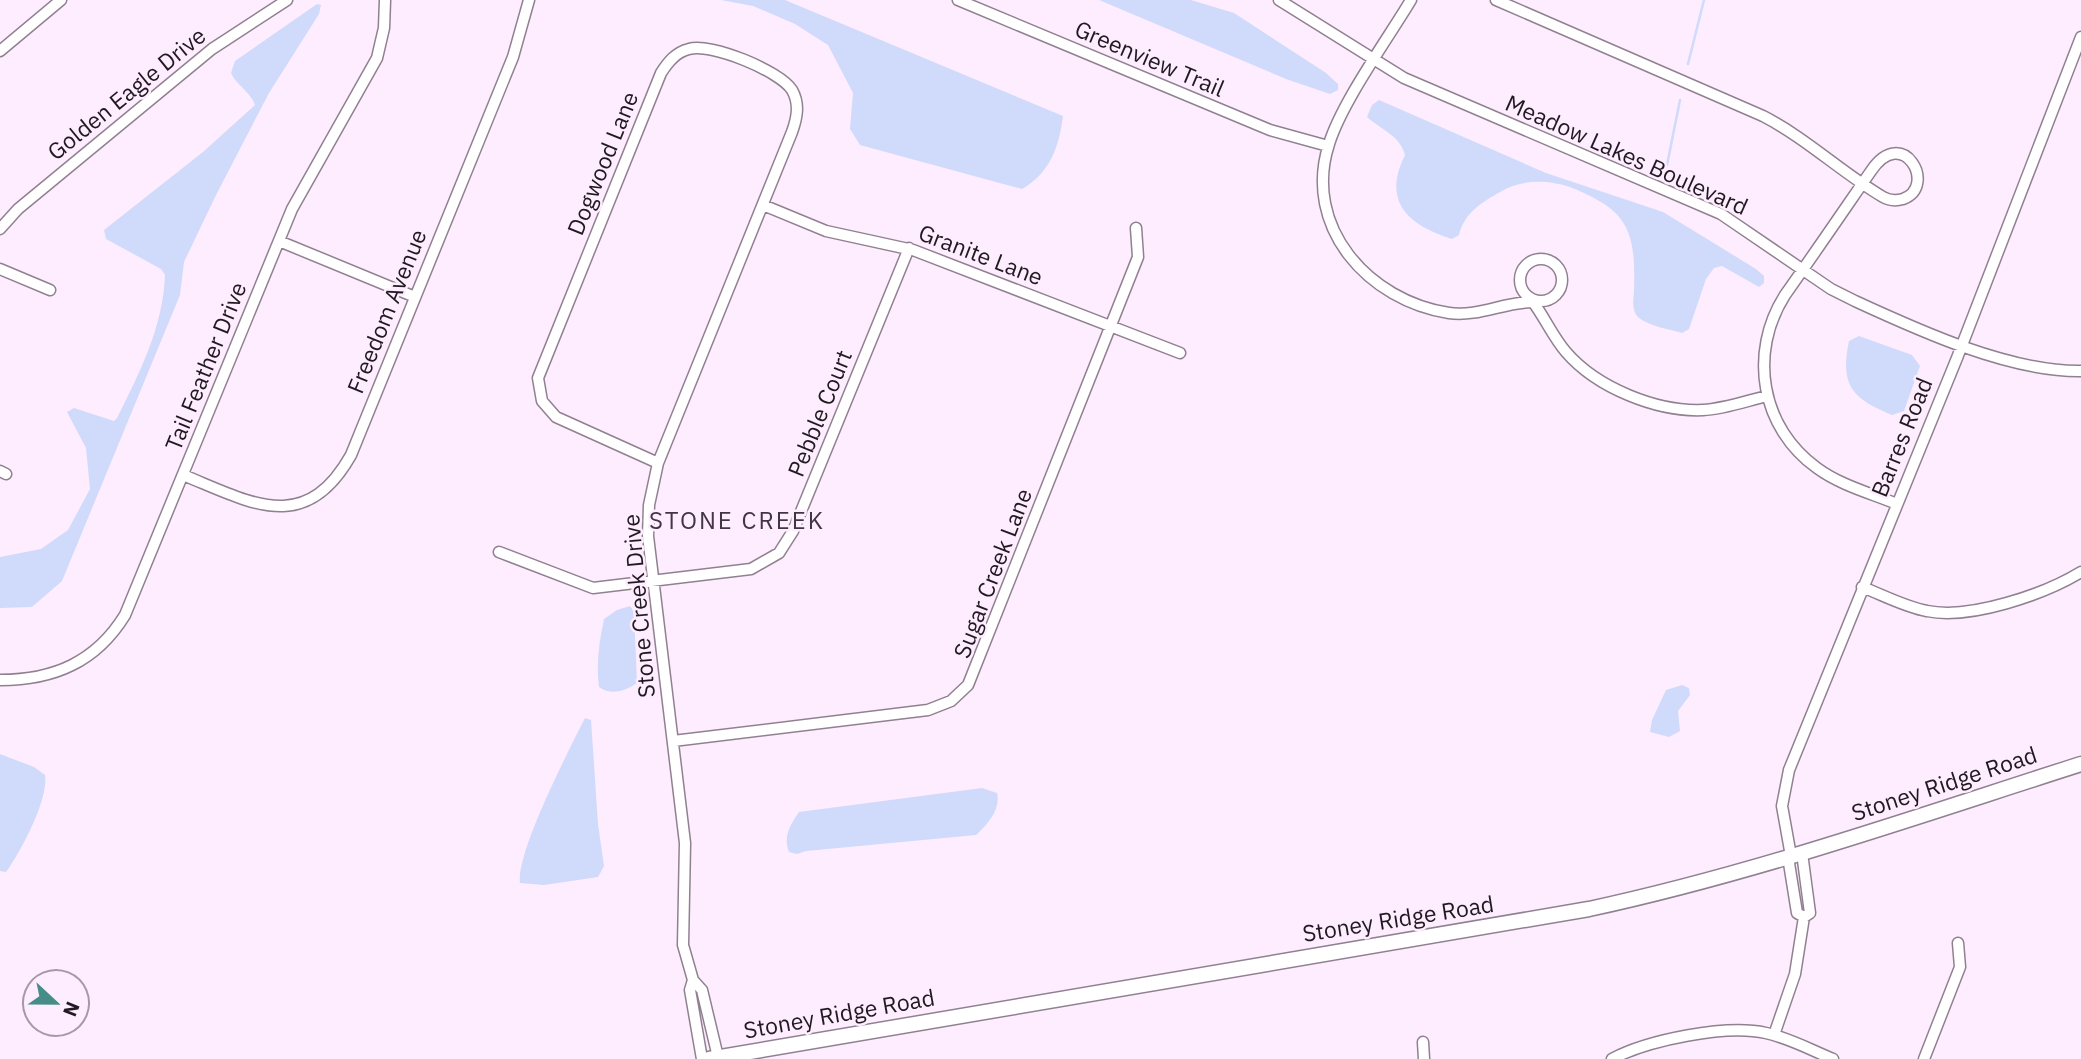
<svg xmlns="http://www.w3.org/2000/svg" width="2081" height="1059" font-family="'IBM Plex Sans',sans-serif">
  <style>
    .water { fill: #d0dafb }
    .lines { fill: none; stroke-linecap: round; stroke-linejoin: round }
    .stream { stroke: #d0dafb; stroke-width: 2.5 }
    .street-casing { stroke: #908190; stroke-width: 13 }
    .secondary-casing { stroke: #908190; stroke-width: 17 }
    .street { stroke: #fff; stroke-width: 10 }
    .secondary { stroke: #fff; stroke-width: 14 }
    .labels { text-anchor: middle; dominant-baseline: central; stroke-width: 5; stroke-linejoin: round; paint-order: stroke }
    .street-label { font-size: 23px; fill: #201a20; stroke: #feedfe }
    .neighbourhood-label { font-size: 24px; letter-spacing: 2px; fill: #433643; stroke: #feedfe }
  </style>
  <rect width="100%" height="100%" fill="#feedfe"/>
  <path class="water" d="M721,0H785L1063,116C1059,147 1050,173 1022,189L860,145L850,129L853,93L828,45L795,24L753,6Z
    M1099,0H1191L1234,13L1326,73L1338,84V90L1330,94L1286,79Z
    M317,4L321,5L319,14L269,93L216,195L184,262L180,295L62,581L32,607L0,608V557L41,549L68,530L90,489L86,448L67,412L74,408L114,421L117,418C140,372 163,327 165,275L161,269L106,239L104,230L203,152L255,105C250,91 236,85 231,73L235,61Z
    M1379,100L1546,173L1663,212L1756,269L1764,276V283L1759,287L1722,266L1714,268L1706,279L1689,329L1682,333C1669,329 1647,326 1637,316C1631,308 1634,298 1634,290C1636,228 1627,210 1570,187C1549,180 1522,179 1502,191C1482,202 1464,213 1459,235L1452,239C1407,225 1382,201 1405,155C1400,135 1381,130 1367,117L1372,105Z
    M1859,336L1912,355L1920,366L1904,411L1892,415C1851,398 1840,385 1849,341Z
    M630,606L634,612L637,683C625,691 612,696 599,687C596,664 599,642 604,619L617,610Z
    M1682,685L1689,688L1690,695L1678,711L1680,731L1669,737L1650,732L1652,720L1666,690Z
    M585,718L591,720L598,824L604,866L598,877L544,885L520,883C516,852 569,750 585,718Z
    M0,754L34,767L45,775C49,799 20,853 6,872L0,871Z
    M982,788L997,793C1001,809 988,824 976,835L806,851L797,854L789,852C783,837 790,825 799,812Z"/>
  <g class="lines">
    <path class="stream" d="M1688,64L1704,0
      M1667,165L1680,100"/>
    <defs>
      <path id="street" d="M958,0L1270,130L1328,146
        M1279,0L1404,78L1721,214L1831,289L1855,301C1920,331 2010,372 2081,371
        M1411,0C1387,40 1342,102 1329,144C1302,227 1369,301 1449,313C1479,317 1504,302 1533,302C1545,318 1553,337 1566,352C1597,388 1657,412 1703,410C1724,409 1746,401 1767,396
        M1496,0L1763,116C1806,138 1841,172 1883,197C1890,201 1896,201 1903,199C1938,187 1903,123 1871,171C1842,213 1814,254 1785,295C1748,353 1761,428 1817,468C1840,485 1870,493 1897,504
        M0,51L61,0
        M763,205L826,231L913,250L1180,353
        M0,229L18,209L212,49L287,0
        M279,241L415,297
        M1520 280a21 21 0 1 1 42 0a21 21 0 1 1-42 0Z
        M0,269L50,290
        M658,463L556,417L542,401L538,378L661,73C668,62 676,52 689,49C710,42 780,71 792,90C800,104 797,118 792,132L658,463L649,505L648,536L685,843L683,945L693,980
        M0,471L6,474
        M183,475C250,502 305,537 351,455L513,57L529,0
        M499,552L593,588L751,569L779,553L793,531L909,248
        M1862,587C1883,595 1905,607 1927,611C1970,620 2045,594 2081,572
        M0,680C54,680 96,662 125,615L292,209L377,58L384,28L385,0
        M673,741L928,710L951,701L968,685L1138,257L1136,228
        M1791,856L1782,806L1789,770L1957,358L2081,37
        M1788,857L1797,913L1804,917L1810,913L1802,853
        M1774,1035L1795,974L1804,917
        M1423,1042L1424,1059
        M702,1059L690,990L693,980L702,990L718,1057
        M1612,1059C1648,1040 1726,1024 1766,1033C1789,1038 1811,1050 1833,1059
        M1924,1059L1960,967L1958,943"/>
      <path id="secondary" d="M709,1059L1589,909C1756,873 1918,816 2081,764"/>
    </defs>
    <use href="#street" class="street-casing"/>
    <use href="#secondary" class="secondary-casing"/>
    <use href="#street" class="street"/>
    <use href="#secondary" class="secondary"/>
  </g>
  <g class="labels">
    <g class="street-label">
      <text transform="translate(1150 58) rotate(23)">Greenview Trail</text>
      <text transform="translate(126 93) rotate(-39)">Golden Eagle Drive</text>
      <text transform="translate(1627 154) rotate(24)">Meadow Lakes Boulevard</text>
      <text transform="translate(602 163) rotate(-68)">Dogwood Lane</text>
      <text transform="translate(981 254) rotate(21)">Granite Lane</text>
      <text transform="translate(386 311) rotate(-68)">Freedom Avenue</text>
      <text transform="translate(205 366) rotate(-68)">Tail Feather Drive</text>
      <text transform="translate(819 413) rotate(-68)">Pebble Court</text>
      <text transform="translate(1901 437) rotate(-68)">Barres Road</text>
      <text transform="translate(992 573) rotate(-69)">Sugar Creek Lane</text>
      <text transform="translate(638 606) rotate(-95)">Stone Creek Drive</text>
      <text transform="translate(1944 783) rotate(-18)">Stoney Ridge Road</text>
      <text transform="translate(1398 918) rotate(-9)">Stoney Ridge Road</text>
      <text transform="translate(839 1013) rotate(-10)">Stoney Ridge Road</text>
    </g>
    <g class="neighbourhood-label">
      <text x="737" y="520">STONE CREEK</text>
    </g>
  </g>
  <g transform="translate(56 1003) rotate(112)"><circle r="33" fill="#feedfe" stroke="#a599a5" stroke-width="2"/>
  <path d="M0-5L12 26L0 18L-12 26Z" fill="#468d88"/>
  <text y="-10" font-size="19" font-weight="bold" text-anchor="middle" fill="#201a20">N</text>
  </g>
</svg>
